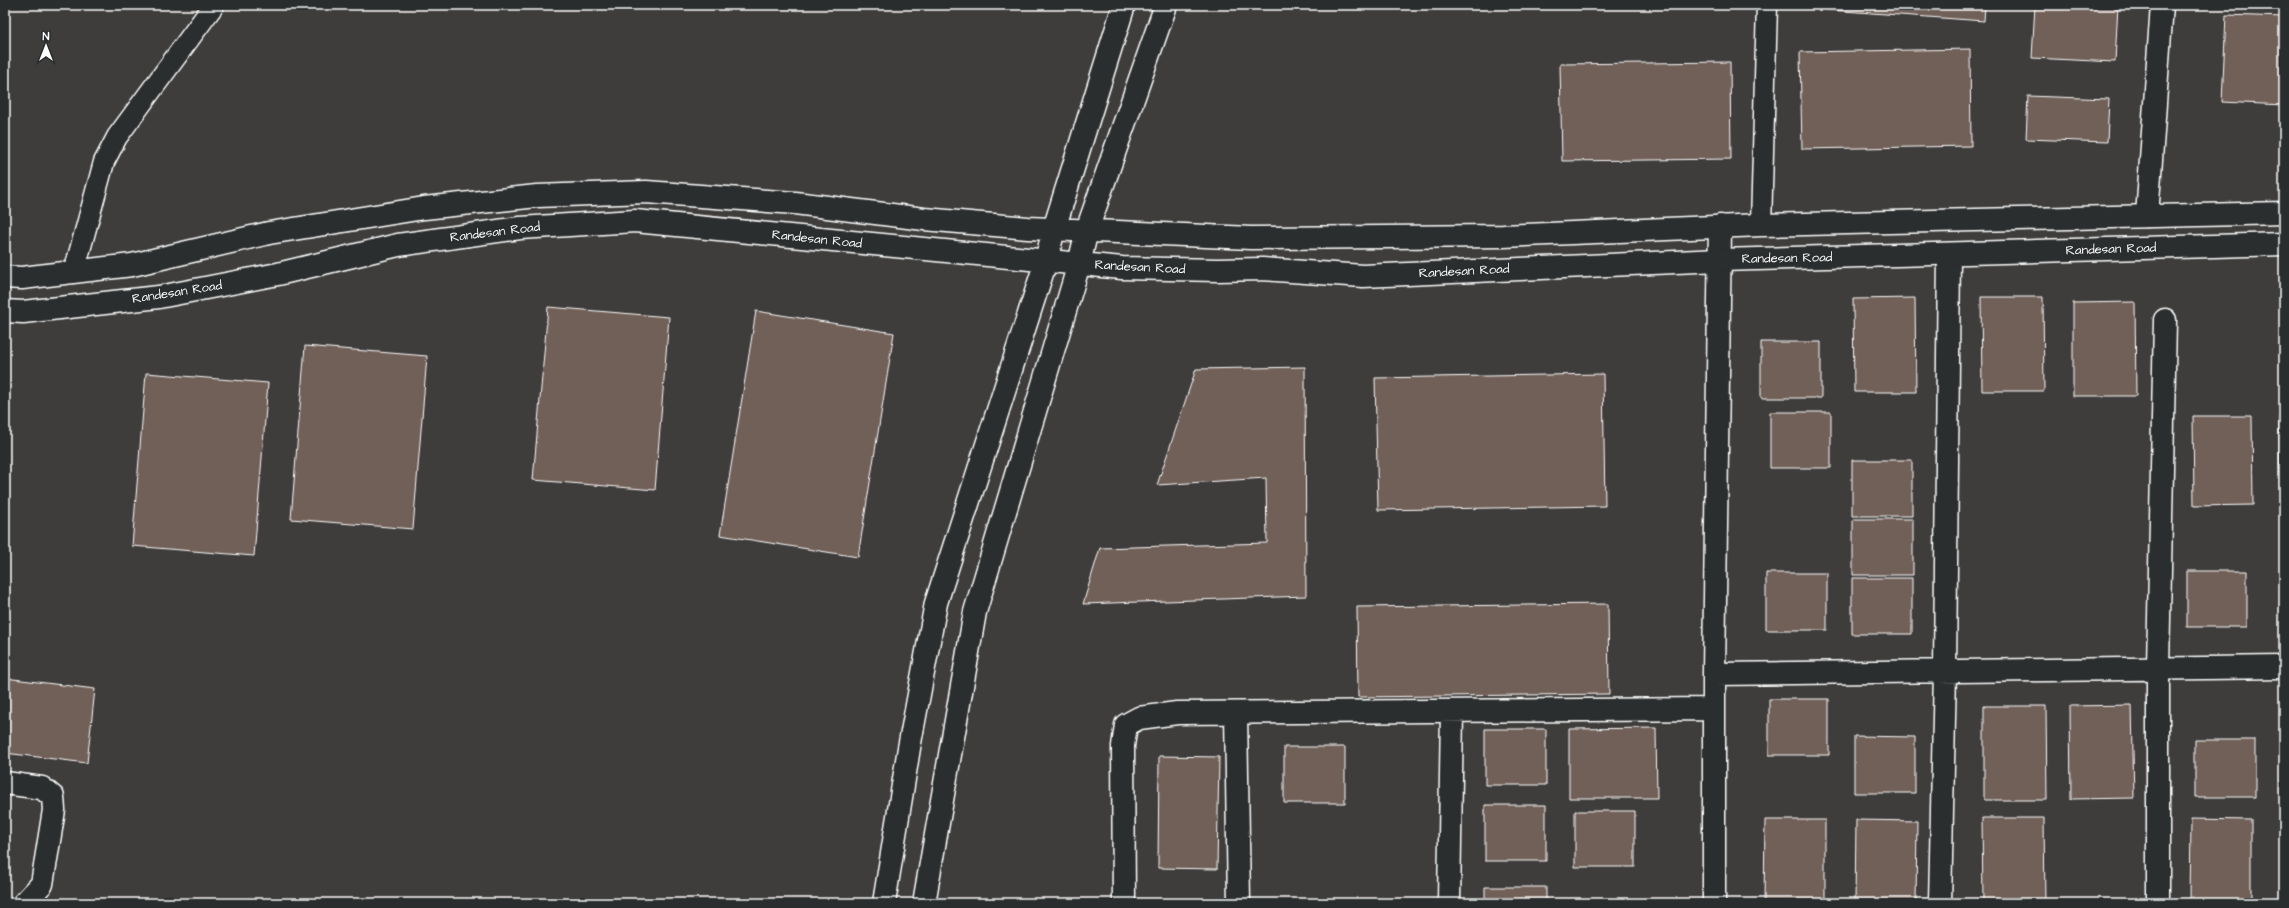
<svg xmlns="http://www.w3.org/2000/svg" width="2289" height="908" font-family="'Architects Daughter',sans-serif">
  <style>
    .building { fill: #716159; stroke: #fff }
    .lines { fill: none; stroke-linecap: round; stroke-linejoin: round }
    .lane-casing { stroke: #fff; stroke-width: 23 }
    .street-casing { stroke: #fff; stroke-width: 25 }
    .secondary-casing { stroke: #fff; stroke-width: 25 }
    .lane { stroke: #2a2d2e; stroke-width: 20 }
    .street { stroke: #2a2d2e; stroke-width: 22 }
    .secondary { stroke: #2a2d2e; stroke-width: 22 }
    .labels { text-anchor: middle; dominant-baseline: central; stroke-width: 3; stroke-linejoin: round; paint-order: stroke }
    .street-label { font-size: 13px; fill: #fff; stroke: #2a2d2e }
  </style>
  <rect width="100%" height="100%" fill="#3f3d3b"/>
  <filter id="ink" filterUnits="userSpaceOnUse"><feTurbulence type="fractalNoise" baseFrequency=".025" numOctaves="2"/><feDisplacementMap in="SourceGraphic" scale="8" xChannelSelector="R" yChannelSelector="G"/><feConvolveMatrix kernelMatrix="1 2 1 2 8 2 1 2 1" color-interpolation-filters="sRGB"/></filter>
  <g filter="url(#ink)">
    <path class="building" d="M1815,5H1985L1984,21L1815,9Z
      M2035,5H2118L2115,62L2032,58Z
      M2226,15L2284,17V105L2222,102Z
      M1970,49L1971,146L1802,149L1800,52Z
      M1730,62L1731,159L1562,161L1560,64Z
      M2028,96L2109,99L2107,142L2026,139Z
      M1981,297H2043L2044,391H1982Z
      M1915,298L1916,392H1854L1853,299Z
      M2135,302L2136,396H2073V303Z
      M548,307L669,317L655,490L533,480Z
      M756,311L894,333L858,557L720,535Z
      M1761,342H1821V398H1761Z
      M305,346L427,356L413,529L291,519Z
      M1305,367L1306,596L1083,604L1100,548L1267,543L1266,478L1157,485L1196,369Z
      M146,373L268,383L254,556L132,546Z
      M1603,374L1605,506L1378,510L1375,378Z
      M1770,412H1831V468H1770Z
      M2193,416H2252L2253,505L2194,506Z
      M2279,417H2284V507H2280Z
      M1852,460H1912V516H1852Z
      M1853,519H1913V575H1853Z
      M2283,530H2284V626H2282Z
      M2187,571H2247V627H2187Z
      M1766,573H1827V630H1766Z
      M1852,578H1912V634H1852Z
      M1608,604L1609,694L1358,697L1357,607Z
      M5,678L95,689L87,763L5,753Z
      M1769,699H1829V755H1769Z
      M2283,704H2284V793H2281Z
      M2132,705L2134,798L2071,799L2070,706Z
      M1984,706H2046L2047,800H1984Z
      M1656,728L1657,798H1569V729Z
      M1485,729H1546V785H1485Z
      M1854,736L1915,737V793H1854Z
      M2195,740H2255V797H2195Z
      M1284,747H1345V803H1284Z
      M1159,756L1219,757L1217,869L1158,868Z
      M1485,805H1546V861H1485Z
      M1575,811H1635V867H1575Z
      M5,812H9L5,844Z
      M1982,818H2044L2045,903H1983Z
      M2191,819L2251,820V903H2190Z
      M1765,820H1825V903H1764Z
      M1856,820L1917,821L1916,903H1855Z
      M1485,887H1546V903H1485Z"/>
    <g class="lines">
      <defs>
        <path id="lane" d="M1761,225L1767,5
          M74,272L104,162L117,137L214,5"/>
        <path id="street" d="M2147,216L2162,5
          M1714,674L2284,667
          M1236,713L1239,903
          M5,783L42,788L53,797L54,810L42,884L24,903
          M1124,903L1123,746L1126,725L1139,718L1177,713L1714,709
          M1449,903L1452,711
          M1714,903V674L1720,226
          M1940,903L1945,671L1949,254
          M2158,903V668L2165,320"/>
        <path id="secondary" d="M5,277L22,278L132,265L269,233L424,208L537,196L646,192L795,203L924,219L1028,228L1251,238L1503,236L1761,225L2284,213
          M5,311L23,312L159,297L278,274L398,245L520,228L635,221L1122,268L1218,270L1262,269L1363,276L1720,260L2284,244
          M884,903L909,748L936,603L1046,261L1054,229L1124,5
          M924,903L975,612L1079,264L1087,230L1166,5"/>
      </defs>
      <use href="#lane" class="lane-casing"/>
      <use href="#street" class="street-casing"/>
      <use href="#secondary" class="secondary-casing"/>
      <use href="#lane" class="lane"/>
      <use href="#street" class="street"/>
      <use href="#secondary" class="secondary"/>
    </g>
  </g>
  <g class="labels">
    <g class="street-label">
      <text transform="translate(495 232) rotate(-7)">Randesan Road</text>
      <text transform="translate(817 239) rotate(6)">Randesan Road</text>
      <text transform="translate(2111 249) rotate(-2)">Randesan Road</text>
      <text transform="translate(1787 258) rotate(-1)">Randesan Road</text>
      <text transform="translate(1140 267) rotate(3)">Randesan Road</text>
      <text transform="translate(1464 271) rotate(-3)">Randesan Road</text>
      <text transform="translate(177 292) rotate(-9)">Randesan Road</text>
    </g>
  </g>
  <rect width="2289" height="908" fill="none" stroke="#2a2d2e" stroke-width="20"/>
  <rect x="10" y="10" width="2269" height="888" fill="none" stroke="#fff" stroke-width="1.5" filter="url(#ink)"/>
  <g transform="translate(46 46)" stroke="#2a2d2e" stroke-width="3" paint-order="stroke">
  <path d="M0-3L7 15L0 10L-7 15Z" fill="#ffffff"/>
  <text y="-6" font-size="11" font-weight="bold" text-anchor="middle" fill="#ffffff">N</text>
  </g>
</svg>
